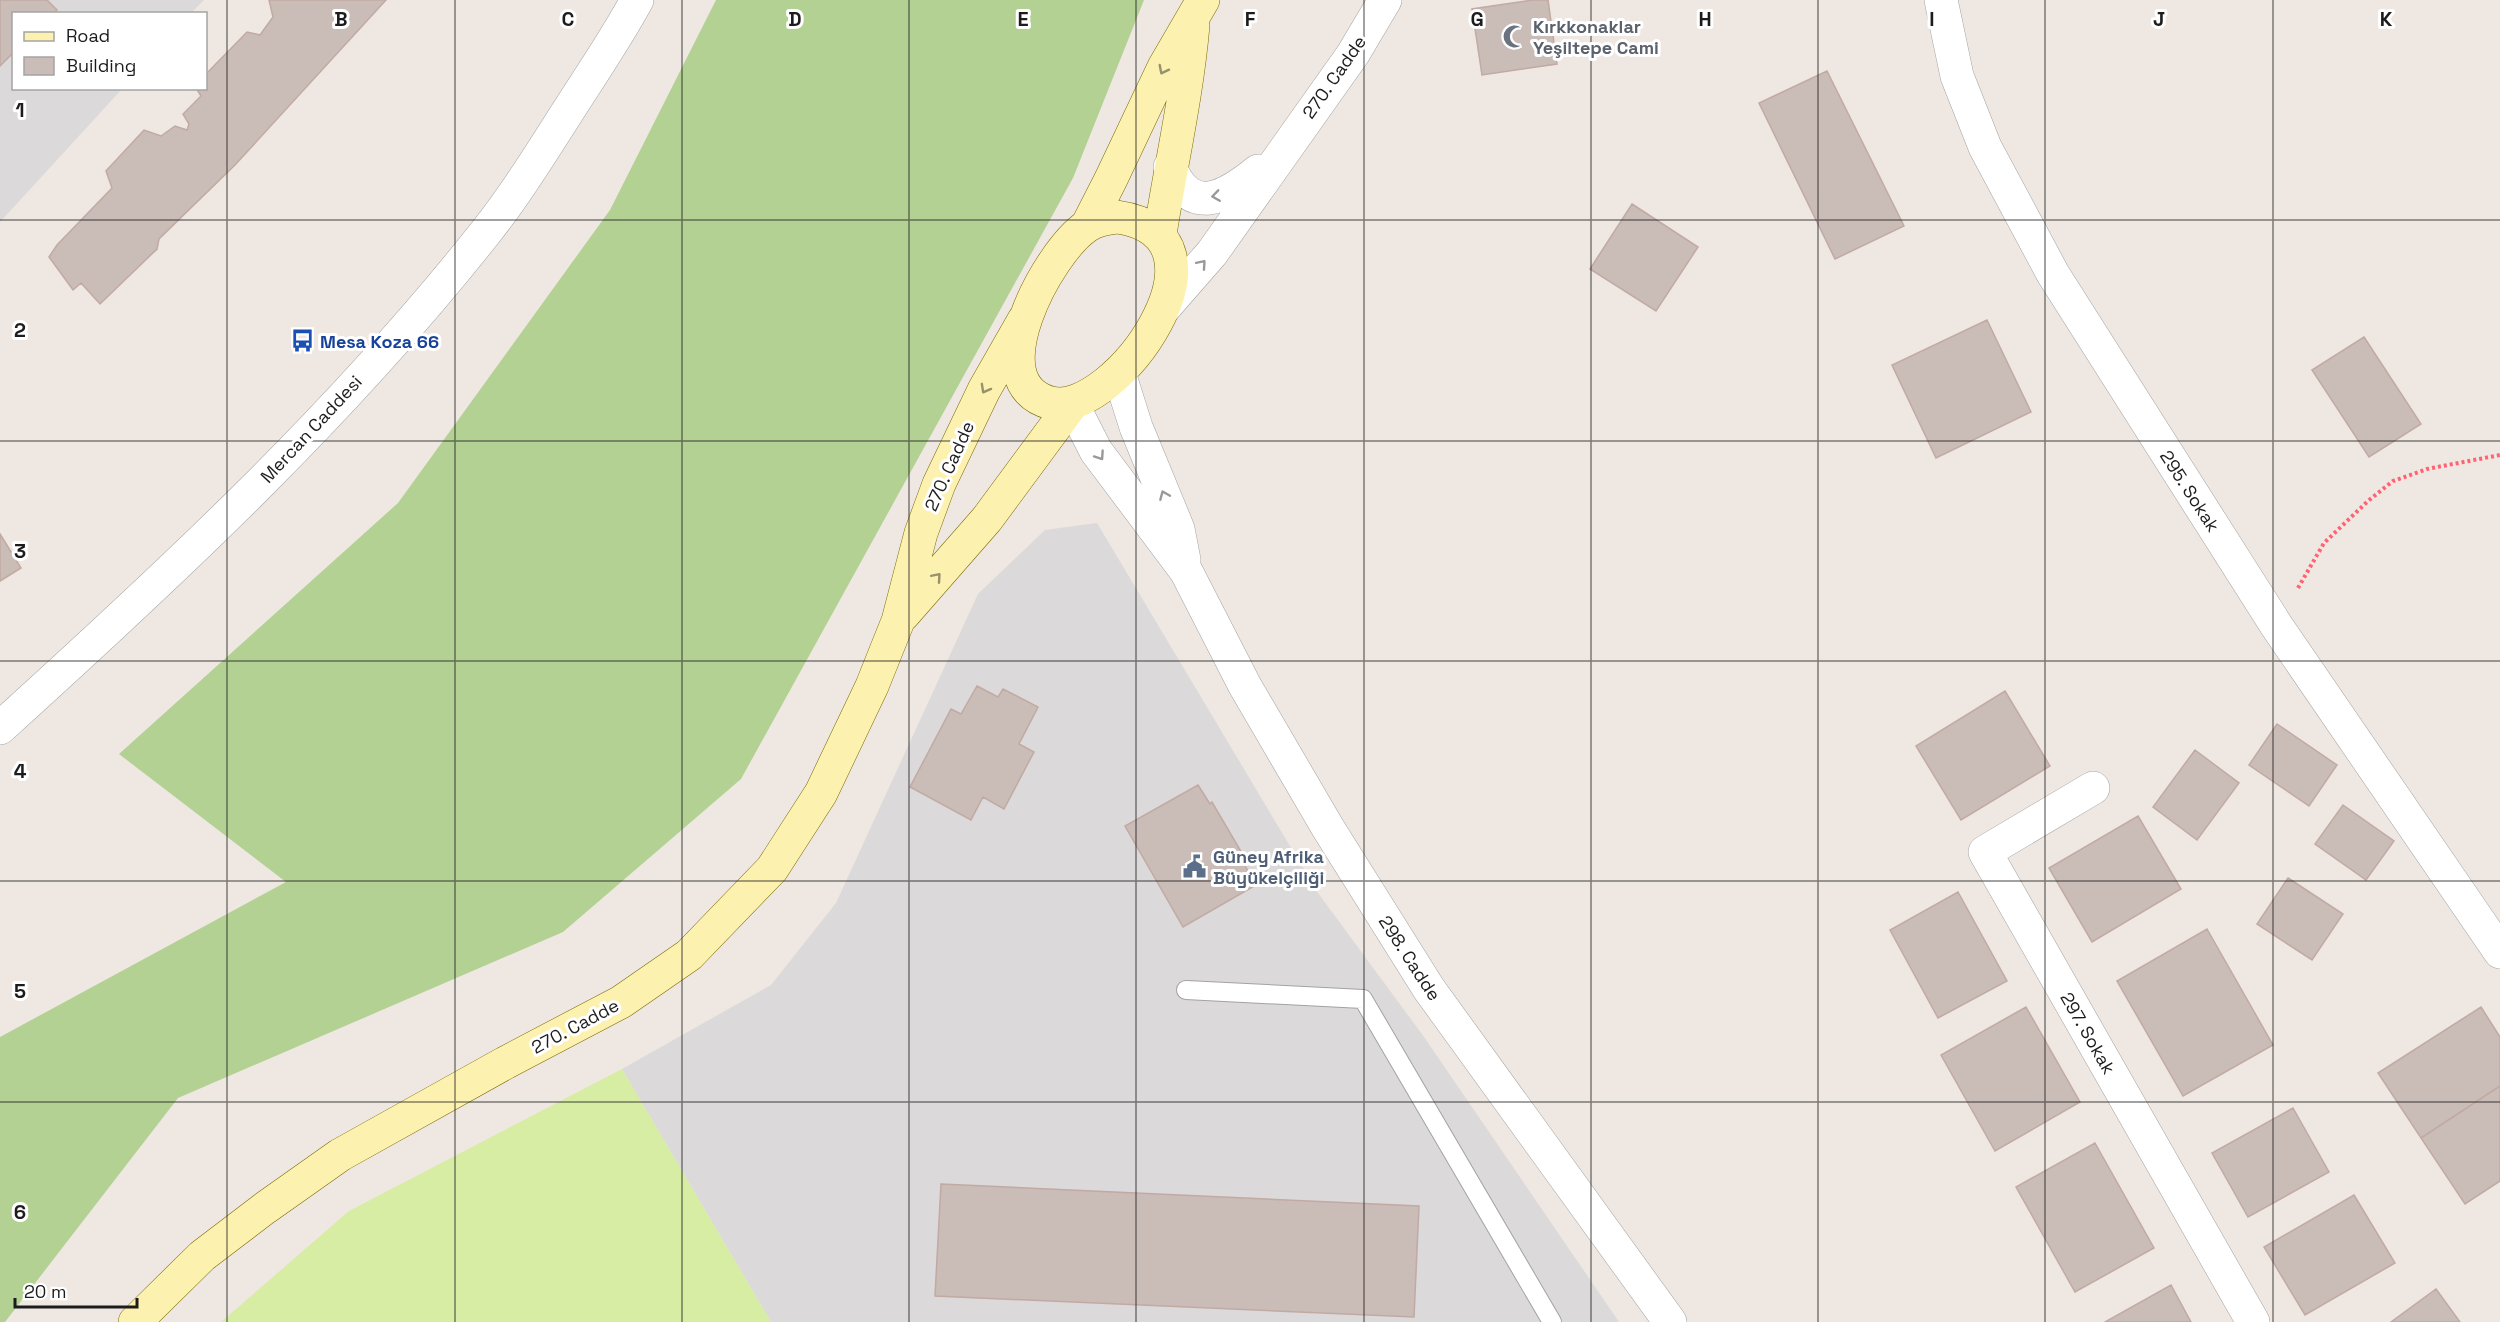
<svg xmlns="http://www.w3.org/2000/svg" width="2500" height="1322" font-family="'Space Grotesk',sans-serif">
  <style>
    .residential { fill: #dbd9da }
    .grass { fill: #d6eda3 }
    .forest { fill: #b2d193 }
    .building { fill: #cabcb7; stroke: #c1aaa3; stroke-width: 1.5 }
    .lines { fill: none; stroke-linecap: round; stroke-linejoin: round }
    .service-casing { stroke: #a3a3a3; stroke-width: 20 }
    .minor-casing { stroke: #a3a3a3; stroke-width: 34 }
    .tertiary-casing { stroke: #a3a3a3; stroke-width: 34 }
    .secondary-casing { stroke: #776b00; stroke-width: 34 }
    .path { stroke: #ff6272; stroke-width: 4; stroke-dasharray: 3 3; stroke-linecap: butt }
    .service { stroke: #fff; stroke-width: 18 }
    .minor { stroke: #fff; stroke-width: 33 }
    .tertiary { stroke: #fff; stroke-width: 33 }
    .secondary { stroke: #fdf1b0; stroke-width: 33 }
    .oneway { stroke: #98916d }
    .oneway2 { stroke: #999 }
    .grid { fill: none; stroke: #1c1c1c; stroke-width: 1.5; stroke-opacity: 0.55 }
    .labels { text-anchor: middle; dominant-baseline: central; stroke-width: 6; stroke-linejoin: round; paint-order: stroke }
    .worship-label { font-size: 18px; font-weight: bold; fill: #5b616d; stroke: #fff; text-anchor: start }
    .street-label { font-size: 18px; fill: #1c1c1c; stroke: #fff }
    .transit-label { font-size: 18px; font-weight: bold; fill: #164399; stroke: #fff; text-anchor: start }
    .service-label { font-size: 18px; font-weight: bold; fill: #4e5e75; stroke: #fff; text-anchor: start }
    .grid-label { font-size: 20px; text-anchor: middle; font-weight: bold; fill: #1c1c1c; stroke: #fff; stroke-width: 6; stroke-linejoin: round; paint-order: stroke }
  </style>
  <rect width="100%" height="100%" fill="#efe7e1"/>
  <path class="residential" d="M0,0H204L191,13L14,14V88L122,89L0,222Z
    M1097,523L1318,893L1424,1037L1619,1322H771L622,1069L771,985L836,903L978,594L1045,530Z"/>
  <path class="grass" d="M622,1069L771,1322H221L349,1211Z"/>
  <path class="forest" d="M716,0H1144L1073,178L741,779L563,932L178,1098L5,1322H0V1037L286,882L119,754L398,503L610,210Z"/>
  <path class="building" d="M0,0H47L57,10L53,14H14V52L0,66Z
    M269,0H386L235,165L159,239L157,249L100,304L81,283L73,290L49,257L57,245L112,188L106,171L144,130L161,136L175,126L187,130L189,124L183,114L201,96L196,88H206V74L247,32L260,35L273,17Z
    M1533,0H1548L1557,64L1482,75L1472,9Z
    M1827,71L1904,226L1835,259L1759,103Z
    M1632,204L1698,247L1656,311L1590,269Z
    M1987,320L2031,412L1936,458L1892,365Z
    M2364,337L2421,424L2369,457L2312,370Z
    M0,534L21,568L0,581Z
    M977,686L998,697L1003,689L1038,707L1019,744L1034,752L1004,809L983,797L971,820L910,787L951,709L961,714Z
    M2005,691L2050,766L1961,820L1916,746Z
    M2277,724L2337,765L2309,806L2249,765Z
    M2195,750L2239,783L2197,840L2153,807Z
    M1198,785L1210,804L1212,802L1246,860L1243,862L1256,885L1183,927L1125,826Z
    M2343,805L2394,841L2366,880L2315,844Z
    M2138,816L2181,889L2092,942L2049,868Z
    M2288,878L2343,914L2312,960L2257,924Z
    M1958,892L2007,981L1938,1018L1890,930Z
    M2207,929L2273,1045L2183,1096L2117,981Z
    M2026,1007L2080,1102L1995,1151L1941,1055Z
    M2481,1007L2500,1037V1086L2421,1138L2378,1073Z
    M2500,1086V1181L2465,1204L2421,1138Z
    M2293,1108L2329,1172L2248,1217L2212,1153Z
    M2095,1143L2154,1248L2075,1292L2016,1187Z
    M941,1184L1419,1206L1414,1317L935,1296Z
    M2354,1195L2395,1263L2305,1315L2264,1247Z
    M2171,1285L2191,1322H2105Z
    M2436,1289L2460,1322H2391Z"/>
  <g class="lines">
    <defs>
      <path id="service" d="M1186,990L1363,999L1552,1322"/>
      <path id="minor" d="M1941,0L1957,76L1985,147L2053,274L2276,625L2500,952
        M1119,373L1136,427L1178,529L1184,560
        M1072,404L1096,451L1186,571L1245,686L1328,828L1429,989L1670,1322
        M2093,788L1985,852L2253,1322"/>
      <path id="tertiary" d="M1170,167C1191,218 1226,197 1258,171
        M1164,308L1212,253L1353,54L1385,0
        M0,728C171,573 341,415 485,233C516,194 543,150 570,108C593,72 617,37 637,0"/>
      <path id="secondary" d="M1117,217C1246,235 1114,419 1051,403C976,384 1048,252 1087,226C1096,220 1107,218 1117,217Z
        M1087,226L1111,179L1164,67L1203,0
        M1160,234C1171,164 1187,95 1193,25
        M903,615L987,519L1072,404
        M135,1322L202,1256L265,1208L340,1155L505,1063L621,1002L689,955L772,869L821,793L872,686L898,621L921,533L939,484L984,390L1024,320"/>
    </defs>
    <use href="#service" class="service-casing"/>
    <use href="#minor" class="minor-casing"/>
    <use href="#tertiary" class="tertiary-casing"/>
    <use href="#secondary" class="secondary-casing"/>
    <path class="path" d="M2298,588L2324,543L2368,501L2393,481L2427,469L2500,455"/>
    <use href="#service" class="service"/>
    <use href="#minor" class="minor"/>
    <use href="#tertiary" class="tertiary"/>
    <use href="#secondary" class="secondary"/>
  </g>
  <defs><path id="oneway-chevron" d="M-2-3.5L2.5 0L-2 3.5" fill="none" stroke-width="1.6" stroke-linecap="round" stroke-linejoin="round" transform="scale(1.5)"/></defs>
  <g class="oneway">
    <use href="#oneway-chevron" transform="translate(1163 70) rotate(117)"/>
    <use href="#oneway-chevron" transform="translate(985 389) rotate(119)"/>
    <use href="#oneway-chevron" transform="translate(937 577) rotate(-49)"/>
  </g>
  <g class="oneway2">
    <use href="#oneway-chevron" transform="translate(1216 196) rotate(172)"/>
    <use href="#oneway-chevron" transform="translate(1202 264) rotate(-49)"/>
    <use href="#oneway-chevron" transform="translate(1100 456) rotate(56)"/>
    <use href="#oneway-chevron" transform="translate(1164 495) rotate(-113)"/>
  </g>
  <path class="grid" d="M227,0V1322M455,0V1322M682,0V1322M909,0V1322M1136,0V1322M1364,0V1322M1591,0V1322M1818,0V1322M2045,0V1322M2273,0V1322M0,220H2500M0,441H2500M0,661H2500M0,881H2500M0,1102H2500"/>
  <defs>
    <symbol id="mosque-bare" viewBox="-9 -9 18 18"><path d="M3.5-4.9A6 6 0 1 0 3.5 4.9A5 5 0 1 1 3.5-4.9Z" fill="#6b7280" stroke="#fff" stroke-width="2.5" paint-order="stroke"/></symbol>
    <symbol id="bus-bare" viewBox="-9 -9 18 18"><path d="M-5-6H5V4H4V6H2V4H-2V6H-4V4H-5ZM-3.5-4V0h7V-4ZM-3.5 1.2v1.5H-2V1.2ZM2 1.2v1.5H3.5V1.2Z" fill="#1a4fb4" stroke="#fff" stroke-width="2.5" paint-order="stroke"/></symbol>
    <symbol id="civic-bare" viewBox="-9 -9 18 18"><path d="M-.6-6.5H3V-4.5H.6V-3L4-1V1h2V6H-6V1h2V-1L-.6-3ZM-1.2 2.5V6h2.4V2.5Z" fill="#5c6f8a" stroke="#fff" stroke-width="2.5" paint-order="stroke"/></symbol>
  </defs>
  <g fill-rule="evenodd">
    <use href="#mosque-bare" x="1498" y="20" width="33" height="33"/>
    <use href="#bus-bare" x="286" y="324" width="33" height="33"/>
    <use href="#civic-bare" x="1178" y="850" width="33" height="33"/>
  </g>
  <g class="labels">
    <g class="worship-label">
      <text x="1533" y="26">Kırkkonaklar<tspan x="1533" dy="21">Yeşiltepe Cami</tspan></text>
    </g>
    <g class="street-label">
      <text transform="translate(1334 77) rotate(-55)">270. Cadde</text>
      <text transform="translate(311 429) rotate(-47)">Mercan Caddesi</text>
      <text transform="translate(949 466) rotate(-66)">270. Cadde</text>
      <text transform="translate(2190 491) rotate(57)">295. Sokak</text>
      <text transform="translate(1410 958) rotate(57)">298. Cadde</text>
      <text transform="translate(575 1026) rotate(-28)">270. Cadde</text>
      <text transform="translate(2088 1033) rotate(60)">297. Sokak</text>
    </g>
    <g class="transit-label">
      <text x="320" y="341">Mesa Koza 66</text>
    </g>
    <g class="service-label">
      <text x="1213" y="856">Güney Afrika<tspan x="1213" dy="21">Büyükelçiliği</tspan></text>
    </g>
  </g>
  <g class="grid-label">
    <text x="341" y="26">B</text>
    <text x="568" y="26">C</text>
    <text x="795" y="26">D</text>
    <text x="1023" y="26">E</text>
    <text x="1250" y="26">F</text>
    <text x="1477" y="26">G</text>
    <text x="1705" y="26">H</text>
    <text x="1932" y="26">I</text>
    <text x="2159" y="26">J</text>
    <text x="2386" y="26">K</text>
    <text x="20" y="117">1</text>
    <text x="20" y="337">2</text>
    <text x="20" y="558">3</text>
    <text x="20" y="778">4</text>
    <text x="20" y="998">5</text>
    <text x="20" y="1219">6</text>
  </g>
  <rect x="12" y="12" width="195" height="78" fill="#ffffff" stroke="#a4a4a4" stroke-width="1.5"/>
  <rect x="24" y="32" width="30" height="9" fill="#fdf1b0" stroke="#a4a4a4" stroke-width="1.5"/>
  <text x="66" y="42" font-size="18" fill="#1c1c1c">Road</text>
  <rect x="24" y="57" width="30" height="18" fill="#cabcb7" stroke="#a4a4a4" stroke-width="1.5"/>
  <text x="66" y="72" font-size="18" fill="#1c1c1c">Building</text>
  <path d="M15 1298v9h122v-9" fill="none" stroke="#1c1c1c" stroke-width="3"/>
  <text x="24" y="1298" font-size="18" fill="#1c1c1c" stroke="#ffffff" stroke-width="4.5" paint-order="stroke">20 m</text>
</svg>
